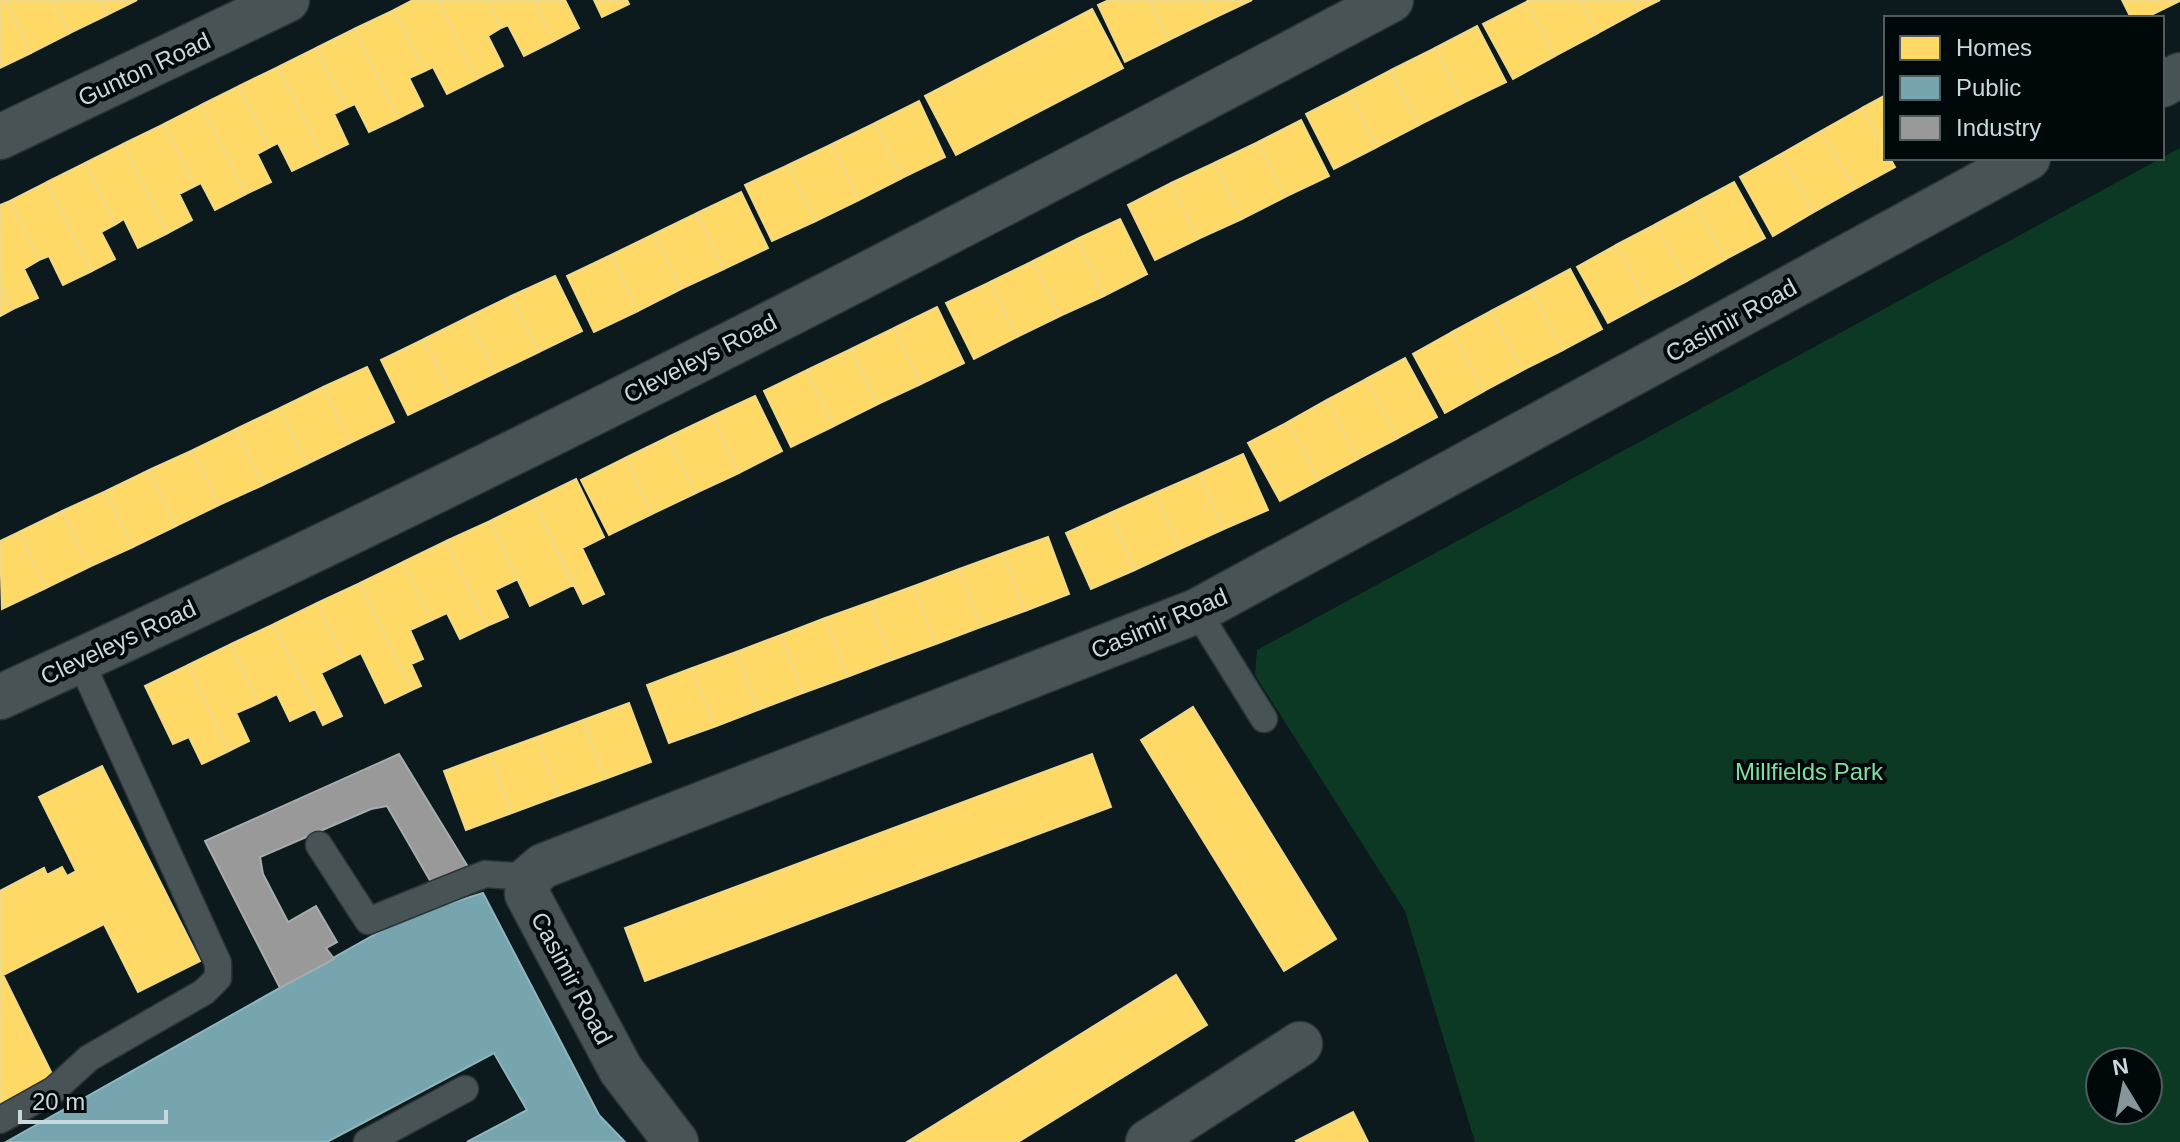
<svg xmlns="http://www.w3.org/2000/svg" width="2180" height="1142" font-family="Helvetica,sans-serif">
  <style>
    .green { fill: #0c3923; fill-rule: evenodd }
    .homes { fill: #ffd966; stroke: #efd98a; stroke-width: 2 }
    .public { fill: #76a5af; stroke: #8fb5bd; stroke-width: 2 }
    .industry { fill: #999; stroke: #a7acad; stroke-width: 2 }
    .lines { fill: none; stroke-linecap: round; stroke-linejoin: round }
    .lane-casing { stroke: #2b3437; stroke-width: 29 }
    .street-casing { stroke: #2b3437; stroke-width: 47 }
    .lane { stroke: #485356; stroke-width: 26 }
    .street { stroke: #485356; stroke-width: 44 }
    .labels { text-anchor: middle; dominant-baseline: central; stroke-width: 8; stroke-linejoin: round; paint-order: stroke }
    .street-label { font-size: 24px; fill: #c9d9dd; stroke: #01080a }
    .park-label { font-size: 24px; fill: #7cdfa4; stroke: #01080a }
  </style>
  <rect width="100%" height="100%" fill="#0c1a1e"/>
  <path class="green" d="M2180,148V1142H1475L1405,911L1255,675L1257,650ZM2100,1062H2148V1110H2100Z"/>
  <path class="homes" d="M0,0H5L31,53L0,68Z
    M5,0H53L70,33L31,53Z
    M53,0H100L107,15L70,33Z
    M100,0H137L107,15Z
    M413,0H438L477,79L447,94L433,67L425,71L394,10Z
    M438,0H487L501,28L488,36L503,66L477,79Z
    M487,0H534L554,41L524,56L508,25L501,28Z
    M534,0H565L579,28L554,41Z
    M594,0H627L629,4L602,17Z
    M1109,0H1149L1169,40L1125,62L1098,5Z
    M1149,0H1203L1212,19L1169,40Z
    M1203,0H1252L1212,19Z
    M1529,0H1580L1598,33L1555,56L1526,2Z
    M1580,0H1635L1640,10L1598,33Z
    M1635,0H1660L1640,10Z
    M2122,0H2180V1L2145,18H2131Z
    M1526,2L1555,56L1513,79L1483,24Z
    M1092,9L1123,68L956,155L925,96Z
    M394,10L425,71L409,78L423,106L399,118L354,29Z
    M1477,26L1506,82L1463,103L1435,48Z
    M354,29L399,118L369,132L355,104L346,108L316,48Z
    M316,48L346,108L334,114L348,144L323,156L278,67Z
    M1435,48L1463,103L1419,125L1391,70Z
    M278,67L323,156L292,171L278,143L270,147L239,86Z
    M1391,70L1419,125L1377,147L1349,92Z
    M239,86L270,147L257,154L271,182L246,194L201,105Z
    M1349,92L1377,147L1334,169L1306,114Z
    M1886,95V150L1862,108Z
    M919,101L945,157L902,178L875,123Z
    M201,105L246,194L215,210L201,183L195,186L164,124Z
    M1862,108L1886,150V158H1890L1895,167L1855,189L1821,131Z
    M1301,120L1329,176L1285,197L1258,142Z
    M875,123L902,178L859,200L832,144Z
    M164,124L195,186L179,194L192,220L168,233L123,144Z
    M1821,131L1855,189L1814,212L1781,154Z
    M1258,142L1285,197L1242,219L1214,163Z
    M123,144L168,233L138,248L124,219L116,224L85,163Z
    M832,144L859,200L816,221L788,165Z
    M1781,154L1814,212L1773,236L1740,177Z
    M85,163L116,224L101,232L115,259L92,271L47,182Z
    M1214,163L1242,219L1198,239L1171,183Z
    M788,165L816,221L772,241L745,185Z
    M47,182L92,271L63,285L49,256L39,260L10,201Z
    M1734,182L1765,238L1726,259L1695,203Z
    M1171,183L1198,239L1155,260L1128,205Z
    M741,192L768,248L724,269L697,213Z
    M10,201L39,260L24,269L38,298L13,309L0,283V205Z
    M1695,203L1726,259L1687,281L1656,224Z
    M697,213L724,269L681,289L654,234Z
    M1120,219L1147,274L1104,296L1077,239Z
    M1656,224L1687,281L1647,302L1616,245Z
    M654,234L681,289L638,311L611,255Z
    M1077,239L1104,296L1060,316L1033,261Z
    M1616,245L1647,302L1608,323L1577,267Z
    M611,255L638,311L594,332L567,276Z
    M1033,261L1060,316L1017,337L990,282Z
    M1570,269L1602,329L1563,350L1531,290Z
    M555,276L582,331L539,352L511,296Z
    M990,282L1017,337L974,359L946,303Z
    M0,283L13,309L0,316Z
    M1531,290L1563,350L1523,370L1491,311Z
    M511,296L539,352L495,373L468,317Z
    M937,307L964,363L921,384L894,328Z
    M1491,311L1523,370L1484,391L1452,332Z
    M468,317L495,373L452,394L424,339Z
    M894,328L921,384L878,404L851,349Z
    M1452,332L1484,391L1445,413L1413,354Z
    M424,339L452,394L408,415L381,360Z
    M851,349L878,404L834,426L807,370Z
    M1405,358L1437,417L1398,438L1366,379Z
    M367,367L394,422L350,443L323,387Z
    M807,370L834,426L791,447L764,391Z
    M1366,379L1398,438L1358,459L1327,400Z
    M323,387L350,443L307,464L280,408Z
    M755,396L782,451L739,473L712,416Z
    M1327,400L1358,459L1319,480L1288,422Z
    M280,408L307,464L263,485L236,429Z
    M712,416L739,473L696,493L668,437Z
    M1288,422L1319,480L1280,501L1248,443Z
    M236,429L263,485L219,505L193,450Z
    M668,437L696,493L652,514L625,458Z
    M193,450L219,505L176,526L149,470Z
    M1243,454L1268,510L1224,529L1199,474Z
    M625,458L652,514L609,535L581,480Z
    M149,470L176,526L133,547L106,491Z
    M1199,474L1224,529L1180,549L1155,493Z
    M576,479L604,537L582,548L604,594L583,604L533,500Z
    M106,491L133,547L89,567L62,511Z
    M1155,493L1180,549L1135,570L1110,513Z
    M533,500L573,585L530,606L490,521Z
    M62,511L89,567L46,588L19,532Z
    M1110,513L1135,570L1091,589L1066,533Z
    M490,521L518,579L495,590L508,617L487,626L446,541Z
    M19,532L46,588L2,609L0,541Z
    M1048,537L1069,594L1025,611L1003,553Z
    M446,541L487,626L460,639L447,613L432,620L403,562Z
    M1003,553L1025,611L981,627L959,569Z
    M403,562L432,620L410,630L423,659L411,664L421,686L412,690L360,583Z
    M959,569L981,627L936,644L914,586Z
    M360,583L412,690L385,703L361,653L345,661L317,603Z
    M914,586L936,644L892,660L870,602Z
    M870,602L892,660L847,677L825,618Z
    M317,603L345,661L321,673L342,716L323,725L274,624Z
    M825,618L847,677L803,693L781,635Z
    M274,624L315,709L290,721L277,694L259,703L231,644Z
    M781,635L803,693L758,710L736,652Z
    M231,644L259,703L236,713L249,741L229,751L188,665Z
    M736,652L758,710L714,727L692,668Z
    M188,665L229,751L202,764L189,737L173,744L145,686Z
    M692,668L714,727L669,743L647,685Z
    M629,703L651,762L605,779L583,720Z
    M1193,707L1336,939L1284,971L1141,740Z
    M583,720L605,779L558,796L537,737Z
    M537,737L558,796L512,813L490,754Z
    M490,754L512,813L466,830L444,771Z
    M1092,754L1111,807L645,981L625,928Z
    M102,766L200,961L138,992L104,924L3,975L56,1082L0,1110V891L44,868L47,875L62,867L67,876L76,871L39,797Z
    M1176,975L1207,1025L1018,1142H907Z
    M1353,1112L1368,1142H1297L1296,1141Z"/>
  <path class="public" d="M483,893L599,1115L625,1142H467L527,1110L494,1053L327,1142H6L406,917Z"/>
  <path class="industry" d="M399,754L468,867L435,889L387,806L371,809L260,857L263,874L288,922L316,906L337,942L326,948L334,959L280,988L205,841Z"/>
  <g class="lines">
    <defs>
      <path id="lane" d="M1197,611L1264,719
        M319,845L368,921L485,874L530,877
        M0,1120L54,1090L89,1058L204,992L218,978V963L80,660
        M367,1142L465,1089"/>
      <path id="street" d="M2162,85L2180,75
        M0,137L287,0
        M0,697C472,482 933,243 1391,0
        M676,1142L621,1070L527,894L530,877L543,866L1197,611L2028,158
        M1148,1142L1300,1044"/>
    </defs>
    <use href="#lane" class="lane-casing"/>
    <use href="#street" class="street-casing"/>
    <use href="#lane" class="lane"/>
    <use href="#street" class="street"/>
  </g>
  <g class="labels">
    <g class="street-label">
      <text transform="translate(144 69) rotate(-25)">Gunton Road</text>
      <text transform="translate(1731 320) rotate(-29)">Casimir Road</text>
      <text transform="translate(700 358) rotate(-27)">Cleveleys Road</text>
      <text transform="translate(1159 623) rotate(-23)">Casimir Road</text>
      <text transform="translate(118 642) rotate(-25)">Cleveleys Road</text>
      <text transform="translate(572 978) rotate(62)">Casimir Road</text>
    </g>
    <g class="park-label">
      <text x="1809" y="771">Millfields Park</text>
    </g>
  </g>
  <rect x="1884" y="16" width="280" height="144" fill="#01080a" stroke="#515c5e" stroke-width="2"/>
  <rect x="1900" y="36" width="40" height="24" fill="#ffd966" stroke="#515c5e" stroke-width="2"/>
  <text x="1956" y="56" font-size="24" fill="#c9d9dd">Homes</text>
  <rect x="1900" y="76" width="40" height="24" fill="#76a5af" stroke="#515c5e" stroke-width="2"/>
  <text x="1956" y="96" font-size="24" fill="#c9d9dd">Public</text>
  <rect x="1900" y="116" width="40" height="24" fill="#999999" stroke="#515c5e" stroke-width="2"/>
  <text x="1956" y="136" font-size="24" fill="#c9d9dd">Industry</text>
  <g transform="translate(2124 1086) rotate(350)"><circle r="38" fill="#01080a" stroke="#515c5e" stroke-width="2"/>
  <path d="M0-6L14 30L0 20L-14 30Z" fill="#87969a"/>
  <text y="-12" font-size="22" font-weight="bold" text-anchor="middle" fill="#c9d9dd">N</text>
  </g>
  <path d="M20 1110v12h146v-12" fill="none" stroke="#c9d9dd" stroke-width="4"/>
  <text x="32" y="1110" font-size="24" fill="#c9d9dd" stroke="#01080a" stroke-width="6" paint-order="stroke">20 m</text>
</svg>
